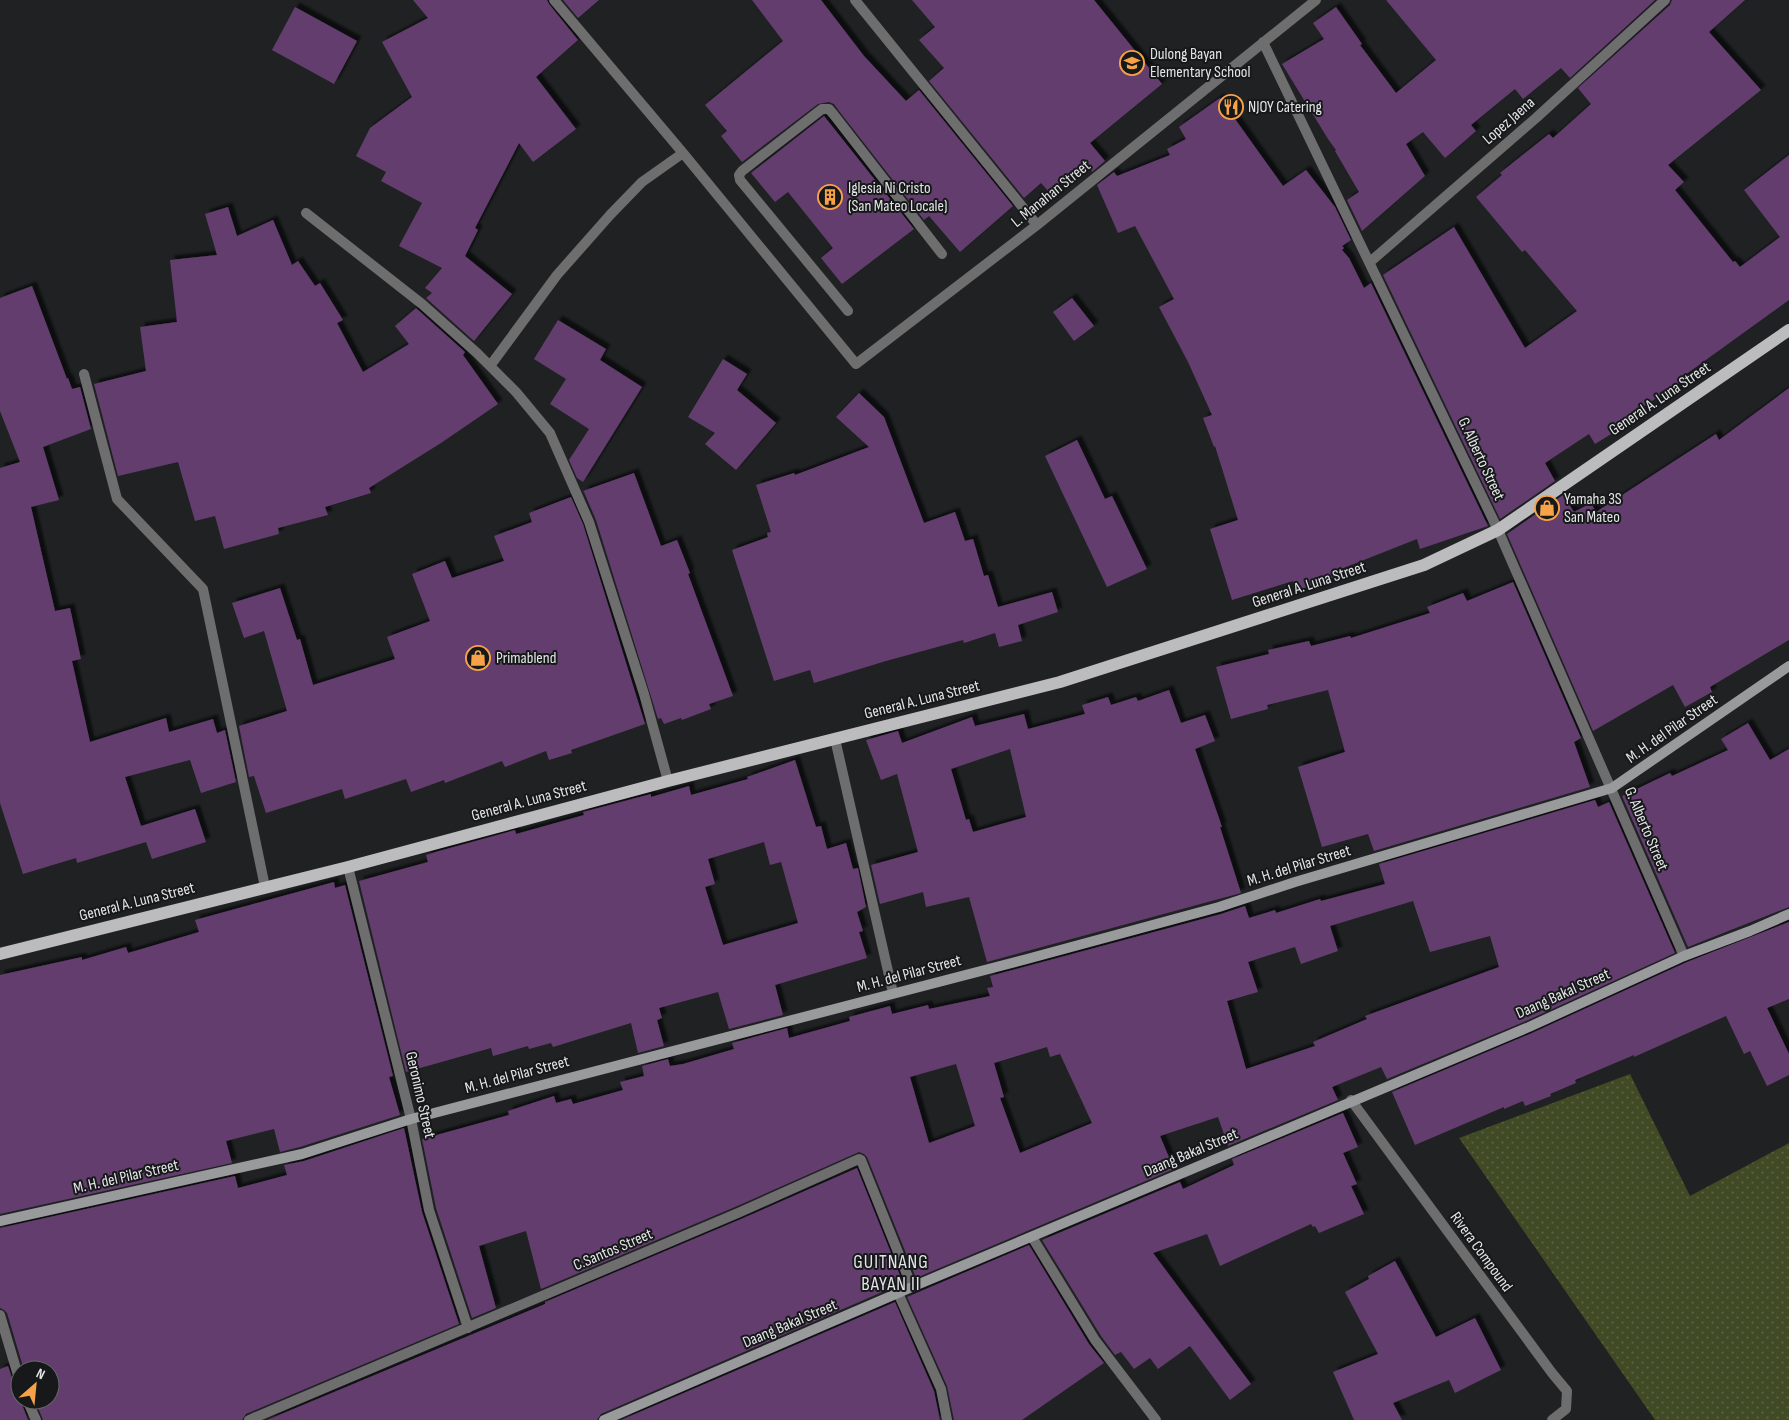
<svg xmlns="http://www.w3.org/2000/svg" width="1789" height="1420" font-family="'Sofia Sans Condensed',sans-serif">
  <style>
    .park { fill: url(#park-dots) }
    .building { fill: #623e6d; fill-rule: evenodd; filter: url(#shadow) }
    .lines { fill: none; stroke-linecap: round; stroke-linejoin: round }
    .lane { stroke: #6e6e6f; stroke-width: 10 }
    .street { stroke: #6e6e6f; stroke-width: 10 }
    .secondary { stroke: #999a9c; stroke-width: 10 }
    .primary { stroke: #bcbcbf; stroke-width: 12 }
    .labels { text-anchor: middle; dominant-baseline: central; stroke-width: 4; stroke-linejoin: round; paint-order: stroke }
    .poi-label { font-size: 16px; fill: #e4e5e7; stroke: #161819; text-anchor: start }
    .street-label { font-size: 16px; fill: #e4e5e7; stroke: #161819 }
    .quarter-label { font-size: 19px; letter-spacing: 1px; fill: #e4e5e7; stroke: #161819 }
  </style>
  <defs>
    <pattern id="park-dots" width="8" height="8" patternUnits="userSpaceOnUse" patternTransform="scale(1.25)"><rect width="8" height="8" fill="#404a24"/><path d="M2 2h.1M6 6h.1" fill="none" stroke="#5b6444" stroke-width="1.8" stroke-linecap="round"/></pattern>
    <filter id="shadow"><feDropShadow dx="4.5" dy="-4.5" stdDeviation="1" flood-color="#0009"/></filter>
  </defs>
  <rect width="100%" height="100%" fill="#1f2123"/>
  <path class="park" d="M1630,1074L1690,1196L1789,1143V1420H1655L1459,1138Z"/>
  <path class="building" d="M413,0H547L549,4L578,40L536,77L576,129L533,162L519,143L475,228L478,230L465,256L512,294L474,341L426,298L432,293L425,288L442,268L399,246L422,203L381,181L386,172L356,156L370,128L412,97L382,42L428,18Z
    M563,0H599L578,18Z
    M752,0H821L864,56L906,101L919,90L1013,206L960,252L929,216L924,220L839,111L834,104L829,102L818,104L742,162L721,136L727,131L705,105L783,41Z
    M912,0H1094L1162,84L1090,143L1105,161L1092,172L1087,160L1049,192L1041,183L1024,198L929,81L944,68L919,40L935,27Z
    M1386,0H1655L1570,78L1561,68L1523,99L1515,89L1471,125L1476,131L1445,158L1423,132L1406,144L1425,176L1362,231L1347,200L1359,192L1335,151L1336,150L1328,139L1282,64L1324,39L1313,23L1336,7L1362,44L1360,45L1396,93L1436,60Z
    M1672,0H1745L1709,32L1761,90L1668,165L1684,182L1675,190L1733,262L1735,261L1740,267L1780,237L1744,190L1789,155V300L1685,375L1687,378L1626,418L1629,423L1595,444L1589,434L1545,463L1555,481L1500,519L1383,275L1454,227L1525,348L1577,311L1525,250L1522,252L1476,197L1502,175L1500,173L1549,134L1553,138L1591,104L1578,88L1670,5Z
    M295,7L357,41L334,84L272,50Z
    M1220,98L1283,186L1306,170L1335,207L1351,240L1342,246L1344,248L1342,250L1349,258L1364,288L1371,283L1488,526L1420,549L1417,539L1341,569L1343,575L1296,591L1293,581L1232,600L1210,529L1238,520L1215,446L1214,447L1203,418L1212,415L1188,362L1159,307L1174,299L1135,226L1118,233L1097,185L1114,172L1117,176L1170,155L1167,149L1186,139L1179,127Z
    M824,116L914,229L842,284L821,258L833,248L788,192L775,202L751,173Z
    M228,207L237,236L273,220L292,265L298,261L315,286L320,283L343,320L337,323L363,372L409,344L395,326L416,308L465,352L463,355L498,404L441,443L369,488L371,493L325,507L328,515L278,528L279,534L224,549L215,516L195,521L178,462L118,476L94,384L146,371L140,327L177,322L170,260L217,255L205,214Z
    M32,286L67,379L68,378L72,389L80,387L91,429L43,447L59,500L31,507L55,611L70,608L81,659L72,661L90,742L166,718L169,732L213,719L217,733L225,730L236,782L201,793L190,760L125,777L141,826L195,809L206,842L152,859L146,842L77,863L76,858L23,874L0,803V468L20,462L0,411V298Z
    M1072,298L1094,326L1074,341L1053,312Z
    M558,320L606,349L600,360L642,387L583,482L577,478L569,460L589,429L550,404L566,379L534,359Z
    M723,359L747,374L737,390L776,423L736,470L705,444L715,433L688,417Z
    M1789,388V640L1710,687L1712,692L1685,707L1673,685L1593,731L1507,534L1563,495L1574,512L1591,503L1596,512L1716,434L1719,440Z
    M859,393L884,417L924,523L955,512L965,541L973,539L984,576L988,575L998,607L1052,592L1058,612L1018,625L1022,641L999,647L995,633L964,643L963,640L886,661L814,683L810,670L774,681L732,550L768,537L767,533L771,532L756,485L794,473L795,475L869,447L836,417Z
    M1077,440L1105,499L1112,496L1147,569L1107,587L1045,456Z
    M634,473L661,546L677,540L690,573L688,574L733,696L709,704L711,709L682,720L681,718L664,724L661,718L658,719L596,520L584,492L583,491Z
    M571,497L583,524L645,724L571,750L572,753L549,760L546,751L505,767L502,761L445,783L444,780L411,792L406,779L345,799L342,789L266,813L254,776L249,777L239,726L287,711L264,631L244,638L232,603L280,588L297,640L300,639L313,685L395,659L387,637L430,621L412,574L445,561L452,578L504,561L494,536L532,522L529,513Z
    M1513,582L1581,738L1574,742L1590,787L1374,851L1368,834L1322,847L1298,767L1345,752L1328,690L1267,705L1268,709L1231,719L1216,667L1269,654L1268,650L1309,641L1311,646L1350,636L1351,638L1430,613L1427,607L1463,593L1467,601Z
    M1169,690L1181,723L1205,715L1215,741L1195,749L1222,827H1220L1241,893L987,962L969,897L926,907L923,892L880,904L871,865L918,852L897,774L881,780L866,740L898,731L902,743L972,717L975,726L1024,714L1028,729L1085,714L1082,705L1108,697L1111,705L1136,697L1138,701ZM1010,749L1026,817L973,832L969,819L966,820L951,769Z
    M1748,723L1770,760L1789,749V907L1688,947L1622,796L1670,773L1672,776L1728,750L1721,739Z
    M795,760L816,827L821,826L827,849L846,843L853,869L858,868L866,907L857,912L863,931L859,932L867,958L775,985L783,1015L729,1029L718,992L659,1008L662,1018L657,1020L664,1046L638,1053L631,1023L553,1047L551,1043L529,1049L528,1046L493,1056L491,1048L406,1072L359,881L428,862L426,855L439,851L515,830L516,834L584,815L583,812L651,794V797L689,786L691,795L748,779L747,777ZM764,842L770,865L781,862L798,923L723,945L705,887L715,884L708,859Z
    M1595,800L1598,807L1609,802L1675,953L1526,1021L1387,1079L1381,1067L1332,1087L1338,1100L1228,1146L1218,1117L1160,1136L1174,1169L916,1278L867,1157L864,1154L859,1152L735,1207L541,1289L526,1231L479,1246L496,1308L472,1318L436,1208L422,1139L509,1115L508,1111L554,1096L556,1103L571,1099L573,1104L623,1090L620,1082L644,1076L642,1066L668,1059L670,1066L683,1064L734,1049L732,1043L787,1028L789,1038L850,1021L849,1017L890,1006L892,1014L928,1005L929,1009L990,996L987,988L993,987L990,976L1221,914L1245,906L1249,918L1275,910L1276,913L1320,899L1321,901L1385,884L1379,864ZM1413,901L1430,952L1490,936L1499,967L1365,1016L1367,1019L1313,1042L1315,1046L1246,1069L1227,1001L1258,992L1248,962L1295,947L1301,964L1338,951L1330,926ZM1047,1047L1050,1057L1060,1054L1092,1123L1020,1153L1000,1098L1004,1097L994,1063ZM956,1064L975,1126L929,1143L910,1077Z
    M334,882L335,888L345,885L393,1076L389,1077L400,1115L300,1147L280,1152L274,1129L226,1141L232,1163L0,1214V975L82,957V960L126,947L128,953L199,932L195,920Z
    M1789,922V999L1767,1008L1789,1054V1075L1767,1086L1750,1051L1744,1054L1726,1016L1634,1057V1055L1575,1080L1576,1083L1550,1094L1551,1096L1525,1106L1523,1101L1504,1109V1107L1415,1145L1392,1092L1532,1033L1687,962Z
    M1343,1113L1358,1147L1343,1153L1357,1184L1351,1186L1364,1214L1319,1233L1315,1226L1313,1227L1311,1224L1220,1266L1207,1234L1153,1253L1251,1384L1230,1400L1190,1346L1158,1369L1150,1358L1134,1369L1121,1352L1115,1355L1101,1336L1042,1240L1180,1182L1183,1189L1234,1165L1232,1159Z
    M404,1128L422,1212L459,1324L246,1414L242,1420H43L35,1400H50V1370H24L7,1313L4,1310L0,1308V1228L235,1176L238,1188L287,1175L284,1165L304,1161Z
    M857,1168L903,1283L601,1414L597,1420H267L545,1304V1302L741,1219Z
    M1029,1245L1089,1344L1104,1363L1022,1420H954L947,1386L907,1297Z
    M1395,1261L1436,1337L1475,1318L1501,1370L1455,1393L1449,1380L1393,1403L1402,1420H1354L1333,1372L1378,1354L1345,1292L1369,1279L1368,1276Z
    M895,1302L934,1391L940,1420H621Z
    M8,1366L14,1384L20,1389L21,1402L28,1420H0V1369Z"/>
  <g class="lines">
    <path class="lane" d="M848,311L740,180L739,175L742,171L822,109H829L834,115L942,254"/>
    <path class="street" d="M554,0L683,153L856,364L1037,225L1316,0
      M855,0L1037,225
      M1263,42L1498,530L1684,956
      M306,213L422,304L477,353L516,392L550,433L589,522L644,694L668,781
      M1370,262L1536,118L1665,0
      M490,366L557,275L610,215L642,182L683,153
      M84,374L117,499L203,589L265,887
      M835,739L893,993
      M348,867L411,1119L429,1210L468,1328
      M1351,1100L1552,1373L1567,1391L1566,1409L1552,1420
      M1032,1237L1095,1340L1156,1420
      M898,1293L941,1389L947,1420
      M0,1315L20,1382
      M27,1400L36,1420
      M249,1420L738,1213L859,1159L861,1160L912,1287"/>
    <path class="secondary" d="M0,1221L302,1154L411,1119L1027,959L1219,907L1295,882L1612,788L1789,666
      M604,1420L912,1287L1529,1027L1684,956L1750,931L1789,914"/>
    <path class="primary" d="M0,954L348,867L668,781L1060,682L1424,565L1498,530L1789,330"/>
  </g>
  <defs>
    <symbol id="school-ring" viewBox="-11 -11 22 22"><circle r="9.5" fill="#161819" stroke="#f7a248" stroke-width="1.5"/><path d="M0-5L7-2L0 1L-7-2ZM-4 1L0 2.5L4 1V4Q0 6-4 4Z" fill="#f7a248"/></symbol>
    <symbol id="restaurant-ring" viewBox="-11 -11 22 22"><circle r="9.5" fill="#161819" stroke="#f7a248" stroke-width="1.5"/><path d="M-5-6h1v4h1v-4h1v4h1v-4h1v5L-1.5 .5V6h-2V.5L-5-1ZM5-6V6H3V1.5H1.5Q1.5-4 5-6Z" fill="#f7a248"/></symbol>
    <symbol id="building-ring" viewBox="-11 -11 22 22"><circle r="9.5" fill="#161819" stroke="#f7a248" stroke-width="1.5"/><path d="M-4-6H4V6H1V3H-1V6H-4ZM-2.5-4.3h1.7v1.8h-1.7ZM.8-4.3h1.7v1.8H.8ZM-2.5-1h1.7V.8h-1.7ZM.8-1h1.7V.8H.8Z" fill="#f7a248"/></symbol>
    <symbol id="shop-ring" viewBox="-11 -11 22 22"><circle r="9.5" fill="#161819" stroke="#f7a248" stroke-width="1.5"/><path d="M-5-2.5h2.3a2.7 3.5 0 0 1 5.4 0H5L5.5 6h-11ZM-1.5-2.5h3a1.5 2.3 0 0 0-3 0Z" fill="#f7a248"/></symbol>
  </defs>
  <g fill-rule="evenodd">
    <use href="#school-ring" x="1118" y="49" width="28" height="28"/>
    <use href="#restaurant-ring" x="1217" y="93" width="28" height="28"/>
    <use href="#building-ring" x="816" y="183" width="28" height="28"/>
    <use href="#shop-ring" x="1533" y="494" width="28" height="28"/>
    <use href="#shop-ring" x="464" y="644" width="28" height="28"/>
  </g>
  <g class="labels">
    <g class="poi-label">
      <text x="1150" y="54">Dulong Bayan<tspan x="1150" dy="18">Elementary School</tspan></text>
      <text x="1248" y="107">NJOY Catering</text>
      <text x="848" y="188">Iglesia Ni Cristo<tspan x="848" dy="18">(San Mateo Locale)</tspan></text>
      <text x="1564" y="499">Yamaha 3S<tspan x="1564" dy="18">San Mateo</tspan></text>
      <text x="496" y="658">Primablend</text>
    </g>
    <g class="street-label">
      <text transform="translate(1509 121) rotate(-41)">Lopez Jaena</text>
      <text transform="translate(1051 194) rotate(-39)">L. Manahan Street</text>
      <text transform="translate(1660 399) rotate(-34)">General A. Luna Street</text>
      <text transform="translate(1481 459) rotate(65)">G. Alberto Street</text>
      <text transform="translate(1309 585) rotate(-18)">General A. Luna Street</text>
      <text transform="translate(922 700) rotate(-14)">General A. Luna Street</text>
      <text transform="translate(1672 729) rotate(-35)">M. H. del Pilar Street</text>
      <text transform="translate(529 801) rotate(-15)">General A. Luna Street</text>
      <text transform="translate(1646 829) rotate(67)">G. Alberto Street</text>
      <text transform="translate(1299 866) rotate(-17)">M. H. del Pilar Street</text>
      <text transform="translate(137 902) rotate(-14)">General A. Luna Street</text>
      <text transform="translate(909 974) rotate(-15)">M. H. del Pilar Street</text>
      <text transform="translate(1563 994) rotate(-24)">Daang Bakal Street</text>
      <text transform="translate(517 1075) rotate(-15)">M. H. del Pilar Street</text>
      <text transform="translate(420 1095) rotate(77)">Geronimo Street</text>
      <text transform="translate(1191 1153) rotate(-23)">Daang Bakal Street</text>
      <text transform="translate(126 1177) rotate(-13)">M. H. del Pilar Street</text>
      <text transform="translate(613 1250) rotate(-23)">C.Santos Street</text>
      <text transform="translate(1481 1252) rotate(54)">Rivera Compound</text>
      <text transform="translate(790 1324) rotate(-23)">Daang Bakal Street</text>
    </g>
    <g class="quarter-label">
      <text x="891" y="1262">GUITNANG<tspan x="891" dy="22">BAYAN II</tspan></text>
    </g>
  </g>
  <g transform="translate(35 1385) rotate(27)"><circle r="24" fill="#161819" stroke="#686a6b"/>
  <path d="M0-4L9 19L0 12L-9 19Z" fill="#f7a248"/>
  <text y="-8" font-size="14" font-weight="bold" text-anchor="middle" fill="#e4e5e7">N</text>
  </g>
</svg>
